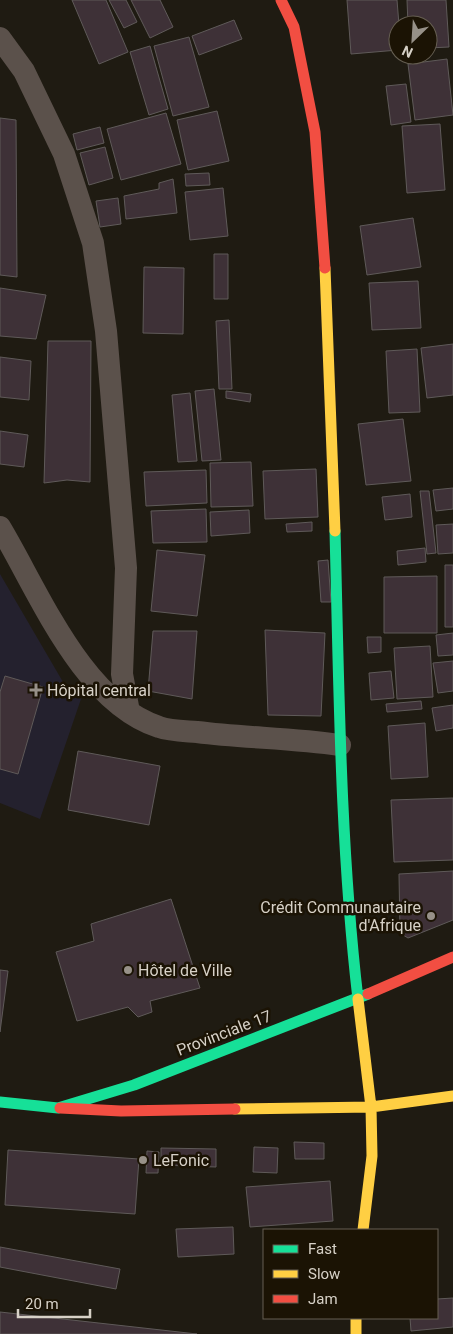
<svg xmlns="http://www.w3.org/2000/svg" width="453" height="1334" font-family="Roboto,sans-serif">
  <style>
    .medical { fill: #24212e }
    .building { fill: #3e3137; stroke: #5f5a59 }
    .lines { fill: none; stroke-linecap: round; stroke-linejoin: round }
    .street { stroke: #5b514b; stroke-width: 22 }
    .fast { stroke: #16e098; stroke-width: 11 }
    .slow { stroke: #ffcf43; stroke-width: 11 }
    .jam { stroke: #f24e42; stroke-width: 11 }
    .poi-dot { fill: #979188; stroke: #1b1304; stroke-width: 2 }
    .labels { text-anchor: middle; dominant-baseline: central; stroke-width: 5; stroke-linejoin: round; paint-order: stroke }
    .poi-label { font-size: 16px; fill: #d7d1c7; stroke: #1b1304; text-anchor: start }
    .street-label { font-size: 16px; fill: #d7d1c7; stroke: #1b1304 }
  </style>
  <rect width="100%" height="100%" fill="#1f1b12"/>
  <path class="medical" d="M0,574L63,682L81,699L40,819L0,803Z"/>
  <path class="building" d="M72,0H106L128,52L99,64Z
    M109,0H126L137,22L124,28Z
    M131,0H160L173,27L150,38Z
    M347,0H397L399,25L398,50L351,54Z
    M407,0H446L449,47L428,48V25H408Z
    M234,20L242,39L199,55L192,36Z
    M189,37L209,107L173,116L154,46Z
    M150,46L168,109L149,115L130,52Z
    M447,59L453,115L415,120L408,64Z
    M406,84L411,122L391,125L386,86Z
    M217,111L229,161L188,170L177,120Z
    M166,113L181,164L121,180L107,129Z
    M0,118L16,120L17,277L0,275Z
    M440,124L445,190L407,193L402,126Z
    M100,127L104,143L77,150L73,134Z
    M105,147L113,178L89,185L80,153Z
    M209,173L210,185L186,186L185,174Z
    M173,179L177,213L126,219L124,196L159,189V183Z
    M223,188L228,236L190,240L185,192Z
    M118,198L121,224L100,227L96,201Z
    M413,218L421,267L367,275L360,226Z
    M214,254H228V299H214Z
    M144,267L184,268L183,334L143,333Z
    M418,281L421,328L372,330L369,283Z
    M0,288L46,295L36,339L0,336Z
    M229,320L232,389H219L216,321Z
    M48,341H91L90,482L67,480L44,483Z
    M453,344V395L427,398L421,348Z
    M417,349L420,412L389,413L386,351Z
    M0,357L31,361L29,400L0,397Z
    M214,389L221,460L202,461L195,391Z
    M226,391L251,394L250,402L226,398Z
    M190,393L197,461L178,462L172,395Z
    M403,419L411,481L366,485L358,424Z
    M0,431L28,435L24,467L0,464Z
    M251,462L253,506L211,507L210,463Z
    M316,469L318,517L265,519L263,471Z
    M206,470L207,503L146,506L144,472Z
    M453,488V509L436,511L433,490Z
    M420,491H429L436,553L427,554Z
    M410,494L412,517L385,520L382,497Z
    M206,509L207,542L153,543L151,511Z
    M249,510L250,533L211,536L210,512Z
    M312,522V531L287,532L286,524Z
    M453,524V553L438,554L436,525Z
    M425,548L426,562L398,565L397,551Z
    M157,550L205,555L197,616L151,611Z
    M328,560L331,602H321L318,561Z
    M445,565H453V627H445Z
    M437,576V633H384V577Z
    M265,630L325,633L321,716L268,715Z
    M153,631H197L192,699L148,691Z
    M453,633V655L438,656L436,635Z
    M367,637H381V652L368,653Z
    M430,646L433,697L397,699L394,648Z
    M453,661V691L438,693L433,663Z
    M391,671L394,698L371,700L369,673Z
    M5,676L43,687L18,774L0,769V692Z
    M421,701L422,709L387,712L386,704Z
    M453,705V728L436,731L432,708Z
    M425,723L428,777L391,779L388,726Z
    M78,751L160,766L149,825L68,810Z
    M453,798V860L394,862L391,800Z
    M453,871V920L408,938L400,933L399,874Z
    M171,899L200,988L150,1001L152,1012L138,1017L128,1007L77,1021L56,952L94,941L91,924Z
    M0,970L8,971L0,1032Z
    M294,1142L324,1143V1159H295Z
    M254,1147L278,1148L277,1173L253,1172Z
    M161,1148L216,1149V1167L161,1165Z
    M8,1150L139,1159L135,1214L5,1205Z
    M147,1151L159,1152L158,1173H146Z
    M330,1181L333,1221L250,1227L246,1187Z
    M233,1227L234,1254L178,1257L176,1229Z
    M0,1247L120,1269L116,1289L0,1267Z
    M453,1298V1327L411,1331L410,1318H437V1299Z
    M0,1312L197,1334H0Z"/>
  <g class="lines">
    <path class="street" d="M0,38L24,71L64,154L93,243L106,331L126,568L122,674L129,712
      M0,527C39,592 82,702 159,727C170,731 185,731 197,732C245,738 292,738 340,745"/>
    <path class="fast" d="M335,531C339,687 340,844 358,999
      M0,1102L58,1108L134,1085L368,994"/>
    <path class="slow" d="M325,268L335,531
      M358,999L371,1107L372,1156L363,1230
      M235,1109L371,1107L453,1096
      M356,1318V1334"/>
    <path class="jam" d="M281,0L294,27L315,132L325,268
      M368,994L453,957
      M60,1108L121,1111L235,1109"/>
  </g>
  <g class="poi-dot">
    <path d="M33.5 682.5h5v5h5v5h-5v5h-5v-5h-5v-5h5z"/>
    <circle cx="431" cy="916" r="5"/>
    <circle cx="128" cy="970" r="5"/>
    <circle cx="143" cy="1160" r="5"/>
  </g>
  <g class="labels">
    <g class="poi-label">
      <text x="47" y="690">Hôpital central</text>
      <text x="421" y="907" text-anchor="end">Crédit Communautaire<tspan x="421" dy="18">d'Afrique</tspan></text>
      <text x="138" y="970">Hôtel de Ville</text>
      <text x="153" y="1160">LeFonic</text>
    </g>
    <g class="street-label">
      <text transform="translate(224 1033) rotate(-21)">Provinciale 17</text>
    </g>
  </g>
  <rect x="263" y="1229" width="175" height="90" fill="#1b1304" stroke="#665f52"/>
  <rect x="273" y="1245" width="25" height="8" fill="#16e098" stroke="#665f52"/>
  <text x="308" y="1254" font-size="15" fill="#d7d1c7">Fast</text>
  <rect x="273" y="1270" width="25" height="8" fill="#ffcf43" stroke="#665f52"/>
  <text x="308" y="1279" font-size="15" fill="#d7d1c7">Slow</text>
  <rect x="273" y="1295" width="25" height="8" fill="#f24e42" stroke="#665f52"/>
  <text x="308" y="1304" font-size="15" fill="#d7d1c7">Jam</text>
  <g transform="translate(413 40) rotate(205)"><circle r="24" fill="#1b1304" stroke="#665f52"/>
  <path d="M0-4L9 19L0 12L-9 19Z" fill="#979188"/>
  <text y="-8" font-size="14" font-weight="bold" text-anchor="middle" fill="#d7d1c7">N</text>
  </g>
  <path d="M18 1309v8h72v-8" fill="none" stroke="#d7d1c7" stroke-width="2.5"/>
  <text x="25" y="1309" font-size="15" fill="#d7d1c7" stroke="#1b1304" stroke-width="4" paint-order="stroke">20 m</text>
</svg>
